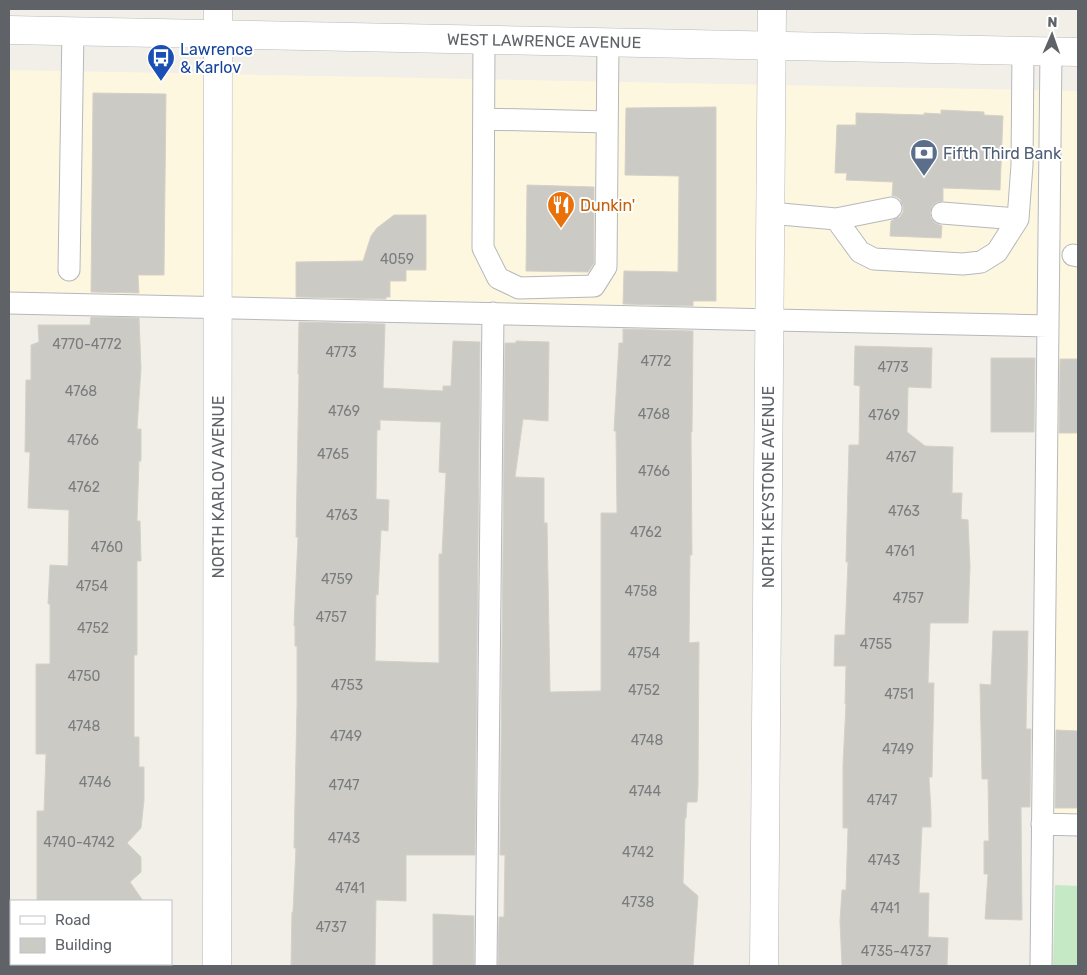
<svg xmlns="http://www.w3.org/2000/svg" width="1087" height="975" font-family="Rubik,sans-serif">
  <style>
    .commercial { fill: #fef7e0 }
    .green { fill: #c5e8c5 }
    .building { fill: #cccac5; stroke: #d6d1c6; fill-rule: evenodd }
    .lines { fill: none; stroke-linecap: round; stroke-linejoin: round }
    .lane-casing { stroke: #b5b8bc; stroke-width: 23 }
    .street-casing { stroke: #b5b8bc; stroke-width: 29 }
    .secondary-casing { stroke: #b6babf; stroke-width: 29 }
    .lane { stroke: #fff; stroke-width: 21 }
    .street { stroke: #fff; stroke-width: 28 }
    .secondary { stroke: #fff; stroke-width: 28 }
    .labels { text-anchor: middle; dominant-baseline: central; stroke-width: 4; stroke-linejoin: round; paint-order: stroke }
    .number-label { font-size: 14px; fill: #7a7d7f }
    .street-label { font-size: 16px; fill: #5f6368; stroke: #fff }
    .transit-label { font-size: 16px; fill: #164399; stroke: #fff; text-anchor: start }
    .service-label { font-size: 16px; fill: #4e5e75; stroke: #fff; text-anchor: start }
    .food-label { font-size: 16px; fill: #c56008; stroke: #fff; text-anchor: start }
  </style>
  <rect width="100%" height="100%" fill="#f1efe8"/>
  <path class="commercial" d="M9,70L1078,91V814L1050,813L1051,323L9,293Z"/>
  <path class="green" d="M1055,885L1078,886V966H1053Z"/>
  <path class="building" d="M93,93L166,94L164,275H138L139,293L91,292Z
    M716,107V301H693V306L623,304L624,271L678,272L679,176L625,175L626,108Z
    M941,110L984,112V115L1003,116L1000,190L943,188V201L937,202L932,206L930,212L931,218L935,223L942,226L941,238L890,236L891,221L900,217L903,212V206L900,199L895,196H892L893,182L846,180L847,173H835L837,125H856V113L924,115V113L941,114Z
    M527,185L594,187V263L588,272L526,271Z
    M394,215H426V270H406V281H390V297H386V299L296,297V262L363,261L371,236L377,228Z
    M91,317L139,318L141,368L137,429H141V461H139L137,521H140L141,561H137V655H134V737H139V767H144V800L141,828L127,843L141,857V872L130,882L143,901H37V811H44L46,754H36V664H50V604H48L50,565L68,566L69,510L28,508L30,452H25L26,380H31V345L39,342L38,325H90Z
    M299,322L385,324L383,388L443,391V386H451L453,341L480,342L475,855H406V901L376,900L375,966H291L292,912H293L296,848H294L297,706V646H295V626H294L298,537H296L299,374H298ZM380,420L441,422L439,472L446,473L442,554H439V663L375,661L376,594L378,595L381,530L388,531L389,500L376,499L377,430H380Z
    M623,329L693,331L692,432H691L692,555H690L689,643L699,642L698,786L697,802H687L686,818H685L683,883L698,896L693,966H498L499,917H504L505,855H500L505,343H516V341L549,342L548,421L523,419L515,477L544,478V523H547L550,692L601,691V513H617L616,431H614L619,343H623Z
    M855,346L932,348L931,388L908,387L907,432L925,446L953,447L952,493H962L961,519L968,520L970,566L968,623H930L928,683H934L932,777H929L931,812V827H922L919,893H929L928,937L948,938L947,966H842L840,921L842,890H846L848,828H843V764L846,704H845L846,666H834L835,635H845L848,562H846L849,445H859L860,386L854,385Z
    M991,358H1035L1034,432H991Z
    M1060,359H1078V433H1059Z
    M993,631H1028L1026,729H1031L1030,807H1021L1022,920L985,919L988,874H984V841H989L988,779H982L980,684L991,685Z
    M1056,730L1078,731V808H1055Z
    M433,914L474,916V966H433Z"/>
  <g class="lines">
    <defs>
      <path id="lane" d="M484,39L483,248L498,278L519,288L594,286L606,267L608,42
        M484,119L607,122
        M770,213L836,219L891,208
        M942,213L1018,219
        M836,219L860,252L874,259L963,264L981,262L997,252L1018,219L1022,165L1023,50
        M1073,255L1078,256
        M69,270L73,31
        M9,303L1048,326
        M1042,824L1078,825
        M486,966L493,313
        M1041,966L1051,51"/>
      <path id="street" d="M217,966L218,9
        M764,966L772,9"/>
      <path id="secondary" d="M9,30L1078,52"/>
    </defs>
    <use href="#lane" class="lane-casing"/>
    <use href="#street" class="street-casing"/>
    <use href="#secondary" class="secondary-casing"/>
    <use href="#lane" class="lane"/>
    <use href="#street" class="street"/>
    <use href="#secondary" class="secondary"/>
  </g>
  <defs>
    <symbol id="bus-pin" viewBox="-11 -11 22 30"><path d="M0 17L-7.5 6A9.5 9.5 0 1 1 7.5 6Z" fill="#1a4fb4" stroke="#fff"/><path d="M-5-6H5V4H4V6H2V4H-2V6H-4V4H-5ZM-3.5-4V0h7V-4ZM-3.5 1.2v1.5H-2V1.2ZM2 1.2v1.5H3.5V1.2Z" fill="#fff"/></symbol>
    <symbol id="bank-pin" viewBox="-11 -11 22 30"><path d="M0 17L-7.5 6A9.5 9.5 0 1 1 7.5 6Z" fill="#5c6f8a" stroke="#fff"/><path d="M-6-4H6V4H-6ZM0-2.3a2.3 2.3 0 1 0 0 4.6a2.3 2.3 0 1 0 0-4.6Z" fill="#fff"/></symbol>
    <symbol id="restaurant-pin" viewBox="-11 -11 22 30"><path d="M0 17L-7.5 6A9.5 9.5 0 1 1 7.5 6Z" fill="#e8710a" stroke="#fff"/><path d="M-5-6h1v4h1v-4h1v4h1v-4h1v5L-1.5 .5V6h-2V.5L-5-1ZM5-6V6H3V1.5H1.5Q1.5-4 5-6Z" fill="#fff"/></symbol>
  </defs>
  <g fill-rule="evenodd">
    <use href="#bus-pin" x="145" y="42" width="32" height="43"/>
    <use href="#bank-pin" x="908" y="137" width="32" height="43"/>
    <use href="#restaurant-pin" x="545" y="189" width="32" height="43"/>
  </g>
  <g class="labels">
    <g class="number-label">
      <text x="397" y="259">4059</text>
      <text x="87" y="344">4770-4772</text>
      <text x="341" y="352">4773</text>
      <text x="656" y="361">4772</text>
      <text x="893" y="367">4773</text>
      <text x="81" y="391">4768</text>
      <text x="344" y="411">4769</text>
      <text x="654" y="414">4768</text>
      <text x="884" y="415">4769</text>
      <text x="83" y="440">4766</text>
      <text x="333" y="454">4765</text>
      <text x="901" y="457">4767</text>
      <text x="654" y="471">4766</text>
      <text x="84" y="487">4762</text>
      <text x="904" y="511">4763</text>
      <text x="342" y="515">4763</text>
      <text x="646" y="532">4762</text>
      <text x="107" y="547">4760</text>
      <text x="900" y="551">4761</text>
      <text x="337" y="579">4759</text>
      <text x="92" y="586">4754</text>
      <text x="641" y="591">4758</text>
      <text x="908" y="598">4757</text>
      <text x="331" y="617">4757</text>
      <text x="93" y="628">4752</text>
      <text x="876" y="644">4755</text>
      <text x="644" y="653">4754</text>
      <text x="84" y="676">4750</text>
      <text x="347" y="685">4753</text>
      <text x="644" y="690">4752</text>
      <text x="899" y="694">4751</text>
      <text x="84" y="726">4748</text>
      <text x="346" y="736">4749</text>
      <text x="647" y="740">4748</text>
      <text x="898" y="749">4749</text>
      <text x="95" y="782">4746</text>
      <text x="344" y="785">4747</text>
      <text x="645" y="791">4744</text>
      <text x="882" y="800">4747</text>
      <text x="344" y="838">4743</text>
      <text x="79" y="842">4740-4742</text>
      <text x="638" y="852">4742</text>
      <text x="884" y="860">4743</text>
      <text x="350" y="888">4741</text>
      <text x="638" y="902">4738</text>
      <text x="885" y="908">4741</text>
      <text x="331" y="927">4737</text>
      <text x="896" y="951">4735-4737</text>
    </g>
    <g class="street-label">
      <text transform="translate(544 41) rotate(1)">WEST LAWRENCE AVENUE</text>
      <text transform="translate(218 487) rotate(-90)">NORTH KARLOV AVENUE</text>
      <text transform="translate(768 487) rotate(-90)">NORTH KEYSTONE AVENUE</text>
    </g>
    <g class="transit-label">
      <text x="180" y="49">Lawrence<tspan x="180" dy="18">&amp; Karlov</tspan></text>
    </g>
    <g class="service-label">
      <text x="943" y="153">Fifth Third Bank</text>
    </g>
    <g class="food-label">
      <text x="580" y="205">Dunkin'</text>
    </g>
  </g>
  <rect width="1087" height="975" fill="none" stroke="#5f6368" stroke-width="20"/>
  <rect x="10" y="900" width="162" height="65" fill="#ffffff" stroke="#bfc1c3"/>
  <rect x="20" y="916" width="25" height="8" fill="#ffffff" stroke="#bfc1c3"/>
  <text x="55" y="925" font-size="15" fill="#5f6368">Road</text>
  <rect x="20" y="938" width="25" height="15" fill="#cccac5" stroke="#bfc1c3"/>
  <text x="55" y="950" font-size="15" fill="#5f6368">Building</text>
  <g transform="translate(1052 35) rotate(2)" stroke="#ffffff" stroke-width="4" paint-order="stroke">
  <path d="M0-4L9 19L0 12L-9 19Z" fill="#5f6368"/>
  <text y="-8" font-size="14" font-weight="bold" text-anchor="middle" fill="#5f6368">N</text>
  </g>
</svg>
